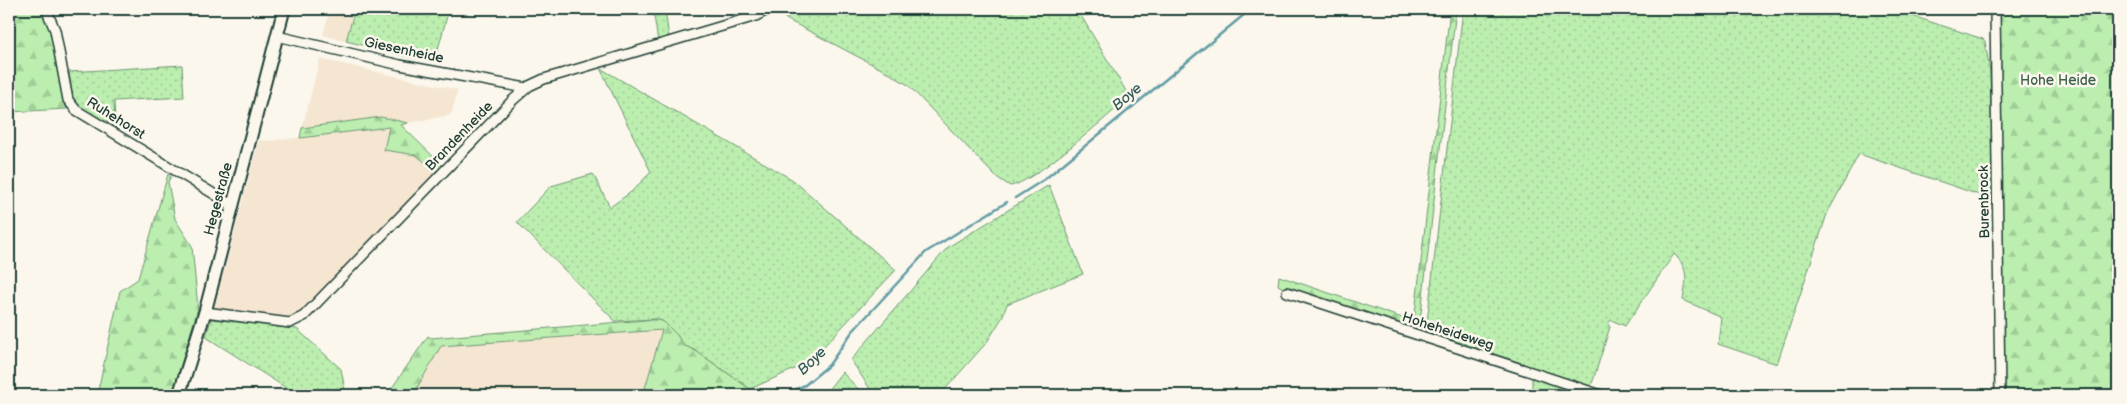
<svg xmlns="http://www.w3.org/2000/svg" width="2127" height="404" font-family="'Balsamiq Sans',sans-serif">
  <style>
    .built { fill: #f5e6d2 }
    .green { fill: url(#green-dots); stroke: #6d9672 }
    .forest { fill: url(#forest-firs); stroke: #6d9672 }
    .lines { fill: none; stroke-linecap: round; stroke-linejoin: round }
    .stream { stroke: #639ca5; stroke-width: 2.5 }
    .minor-casing { stroke: #1f3d34; stroke-width: 12 }
    .tertiary-casing { stroke: #1f3d34; stroke-width: 15 }
    .minor { stroke: #fbf7ec; stroke-width: 9 }
    .tertiary { stroke: #fbf7ec; stroke-width: 11 }
    .labels { text-anchor: middle; dominant-baseline: central; stroke-width: 5; stroke-linejoin: round; paint-order: stroke }
    .street-label { font-size: 14px; fill: #1f3d34; stroke: #fbf7ec }
    .park-label { font-size: 14px; fill: #3e604d; stroke: #fbf7ec }
    .water-label { font-size: 15px; font-style: italic; fill: #365d5a; stroke: #fbf7ec }
  </style>
  <defs>
    <pattern id="green-dots" width="8" height="8" patternUnits="userSpaceOnUse" patternTransform="scale(1.25)"><rect width="8" height="8" fill="#bbeeaf"/><path d="M2 2h.1M6 6h.1" fill="none" stroke="#a0cd97" stroke-width="1.8" stroke-linecap="round"/></pattern>
    <pattern id="forest-firs" width="22" height="20" patternUnits="userSpaceOnUse" patternTransform="scale(1.25)"><rect width="22" height="20" fill="#bbeeaf"/><path d="M5 1l3.5 6h-7zM16 11l3.5 6h-7z" fill="#a0cd97"/></pattern>
  </defs>
  <rect width="100%" height="100%" fill="#fbf7ec"/>
  <filter id="ink" filterUnits="userSpaceOnUse"><feTurbulence type="fractalNoise" baseFrequency=".02" numOctaves="2"/><feDisplacementMap in="SourceGraphic" scale="10" xChannelSelector="R" yChannelSelector="G"/><feConvolveMatrix kernelMatrix="1 2 1 2 8 2 1 2 1" color-interpolation-filters="sRGB"/></filter>
  <g filter="url(#ink)">
    <path class="built" d="M330,9H355L346,41L323,35Z
      M320,59L458,90L451,115L408,123L381,117L302,128Z
      M390,127L385,150L416,155L437,172L301,313L291,319L214,309L259,140L269,141Z
      M662,330L643,395H413L441,346Z"/>
    <path class="green" d="M355,9H449L435,60L410,57L346,41Z
      M653,9H665L669,39L658,42Z
      M780,9H1077L1129,96L1126,100C1105,118 1032,184 1010,186L995,176L908,85L887,72L786,19Z
      M1463,9H1891L1983,39L1985,41L1990,72L1994,200L1859,154L1827,214L1777,364L1718,344L1721,317L1683,300C1686,280 1690,270 1674,254L1625,326L1611,320L1608,324L1610,327L1591,387L1426,331Z
      M182,65L184,97L114,101L115,121H102L77,105L73,100L69,72Z
      M600,68L793,180L896,270L808,363L750,389L696,351L682,345L677,335L664,322L657,319L615,321L517,222L551,186L593,174L610,207L631,192L651,172Z
      M1049,185L1083,274L1007,304L1002,318L987,342L940,395H874L851,360L948,247Z
      M211,319L297,329L341,369L346,395H297L206,337Z
      M842,372L863,394V395H824Z
      M1532,374L1591,395H1532Z"/>
    <path class="forest" d="M9,9H42L53,31L67,109L9,112Z
      M1450,9H1456L1419,331L1283,288L1278,285L1279,276L1414,322Z
      M1997,9H2118V395H2004Z
      M381,117L408,123L401,125L443,166L437,172L416,155L384,150L389,127L300,138L302,128Z
      M168,174L171,176L168,182L175,219L192,246L198,308L172,395H97L120,291L138,279Z
      M657,319L664,322L677,335L683,345L696,351L750,389L753,395H643L662,330L441,346L413,395H387L428,336L431,338Z"/>
    <g class="lines">
      <path class="stream" d="M1015,198L1045,179L1251,9
        M784,395L805,385L829,365L852,332L926,252L1007,202"/>
      <defs>
        <path id="minor" d="M46,9L55,30L68,100L76,110L232,205
          M1995,9L2000,395
          M277,36L400,65L526,88
          M1287,292L1601,395
          M205,312L290,323L304,316L513,100L529,86L544,79L756,16L769,9"/>
        <path id="tertiary" d="M179,395L205,312L284,9"/>
      </defs>
      <use href="#minor" class="minor-casing"/>
      <use href="#tertiary" class="tertiary-casing"/>
      <use href="#minor" class="minor"/>
      <use href="#tertiary" class="tertiary"/>
    </g>
  </g>
  <g class="labels">
    <g class="street-label">
      <text transform="translate(404 50) rotate(12)">Giesenheide</text>
      <text transform="translate(116 118) rotate(32)">Ruhehorst</text>
      <text transform="translate(459 136) rotate(-46)">Brandenheide</text>
      <text transform="translate(218 199) rotate(-75)">Hegestraße</text>
      <text transform="translate(1984 202) rotate(-91)">Burenbrock</text>
      <text transform="translate(1448 331) rotate(18)">Hoheheideweg</text>
    </g>
    <g class="park-label">
      <text x="2058" y="80">Hohe Heide</text>
    </g>
    <g class="water-label">
      <text transform="translate(1127 97) rotate(-40)">Boye</text>
      <text transform="translate(812 361) rotate(-43)">Boye</text>
    </g>
  </g>
  <rect width="2127" height="404" fill="none" stroke="#fbf7ec" stroke-width="30"/>
  <rect x="15" y="15" width="2097" height="374" fill="none" stroke="#1f3d34" stroke-width="2" filter="url(#ink)"/>
</svg>
